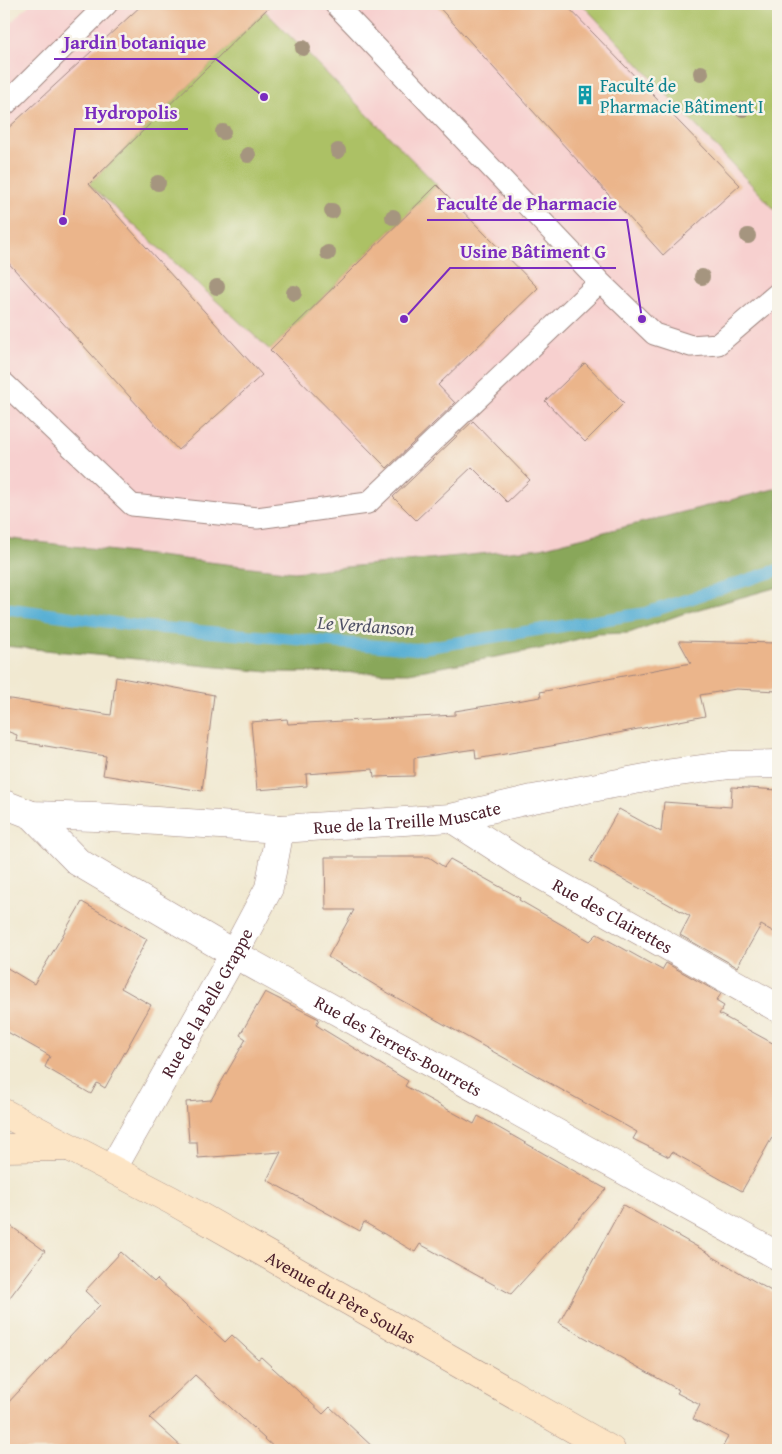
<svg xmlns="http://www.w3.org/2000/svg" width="782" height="1454" font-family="'Gentium Book Plus',serif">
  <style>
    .built { fill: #f7d0cf; fill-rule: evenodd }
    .green { fill: #acc165; stroke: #7b7048 }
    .forest { fill: #89a75a; stroke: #6a6342 }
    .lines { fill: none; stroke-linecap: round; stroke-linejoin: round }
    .stream { stroke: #57afd4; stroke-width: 12 }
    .building { fill: #ebb58b }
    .lane-casing { stroke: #9e847e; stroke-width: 23 }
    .street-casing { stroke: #9e847e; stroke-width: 29 }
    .secondary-casing { stroke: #9e847e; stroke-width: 29 }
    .lane { stroke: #fff; stroke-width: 21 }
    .street { stroke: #fff; stroke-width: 28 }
    .secondary { stroke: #fde5c5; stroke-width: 28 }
    .tree { fill: #a5957f }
    .labels { text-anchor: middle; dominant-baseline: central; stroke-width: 5; stroke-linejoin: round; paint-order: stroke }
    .culture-label { font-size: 18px; fill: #0d838f; stroke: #f7f3e8; text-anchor: start }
    .street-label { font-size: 18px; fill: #4a1f2b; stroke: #f7f3e8 }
    .water-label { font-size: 19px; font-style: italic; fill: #4f5166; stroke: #f7f3e8 }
    .leader { fill: none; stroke: #7b2cbf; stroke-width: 2 }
    .callout-dot { fill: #7b2cbf; stroke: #f7f3e8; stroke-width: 2 }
    .callout-label { font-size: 19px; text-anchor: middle; font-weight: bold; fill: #7b2cbf; stroke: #f7f3e8; stroke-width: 5; stroke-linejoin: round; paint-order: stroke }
  </style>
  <rect width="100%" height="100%" fill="#f7f3e8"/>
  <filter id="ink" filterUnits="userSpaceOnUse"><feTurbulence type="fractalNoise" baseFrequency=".02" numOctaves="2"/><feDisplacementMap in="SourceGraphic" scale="10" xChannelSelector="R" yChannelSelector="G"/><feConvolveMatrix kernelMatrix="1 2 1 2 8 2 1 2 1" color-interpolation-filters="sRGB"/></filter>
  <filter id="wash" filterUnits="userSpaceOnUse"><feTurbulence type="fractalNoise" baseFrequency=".0096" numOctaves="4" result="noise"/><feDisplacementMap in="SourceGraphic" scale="20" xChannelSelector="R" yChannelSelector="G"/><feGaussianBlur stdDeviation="1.12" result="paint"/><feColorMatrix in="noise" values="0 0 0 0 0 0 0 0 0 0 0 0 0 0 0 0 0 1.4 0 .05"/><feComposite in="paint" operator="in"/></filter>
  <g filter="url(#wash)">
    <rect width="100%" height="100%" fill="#f1e9d1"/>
    <path class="built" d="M30,4H143L4,132V29Z
      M258,4H436L663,255L740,185L565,4H582L778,213V488L541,548L294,572L4,538V258L178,450L262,375L89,184L265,10ZM437,186L537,288L371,452ZM585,363L624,403L585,442ZM473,421L530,480L506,502L472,467L417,520L393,497Z"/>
    <path class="green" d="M582,4H778V213Z
      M265,11L437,185L270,350L89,184Z"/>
    <path class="forest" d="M778,488V587L685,613L629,633L596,634L550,647L409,673L268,672L4,646V538L294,572L541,548Z"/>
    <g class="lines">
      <path class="stream" d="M4,608L138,626L416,649L646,613L778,570"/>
    </g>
    <g id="blocks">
      <path class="building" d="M143,4H272L89,184L262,375L178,450L4,258V132Z
        M436,4H565L740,185L663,255Z
        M437,185L538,288L438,385L455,403L387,468L270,350Z
        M585,363L624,403L585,442L545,401Z
        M473,421L530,480L507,502L472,467L416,520L393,497Z
        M679,641L778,643V691L736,689L700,695L705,716L551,746L476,759L475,749L414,758V776L374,777L373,769L306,774L307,786L257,790L251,722L287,719L288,724L455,715V711L541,697L540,692L691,663Z
        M116,677L214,695L202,791L103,775L106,756L16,741L17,735L4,730V698L111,715Z
        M732,787L778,790V934L761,925L737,967L680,935L690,916L590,861L619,809L661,832L664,802L731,807Z
        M325,857H429L444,867L450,859L520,898L519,900L590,941L597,934L662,970L666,963L721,994L716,1001L724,1006L719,1014L778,1046V1127L742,1191L672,1152L669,1157L633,1139L637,1132L390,994L328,957L354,910H326Z
        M82,902L147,939L121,988L151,1005L105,1088L97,1083L91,1094L45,1067L50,1056L4,1030V966L34,984Z
        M265,992L319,1019L316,1025L408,1081L405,1086L474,1124L478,1116L606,1189L511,1294L420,1244L415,1252L364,1222L360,1231L267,1180L281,1152L198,1158L197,1142H189L186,1102L211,1100L246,1039L240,1035Z
        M623,1205L710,1254V1255L778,1295V1450H721L728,1437L693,1419L700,1405L677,1393L679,1390L559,1323Z
        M4,1221L45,1251L4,1305Z
        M121,1252L154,1282L157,1279L225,1342L232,1335L258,1359L261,1357L323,1414L330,1407L376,1450H277L195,1375L150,1418L185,1450H4V1407L100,1305L85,1291Z"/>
    </g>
  </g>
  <g filter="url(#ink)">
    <use href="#blocks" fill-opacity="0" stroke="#9e847e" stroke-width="1"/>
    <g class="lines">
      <defs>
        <path id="lane" d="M335,4L600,282L654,334L691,346L718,344L778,293
          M4,106L107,4
          M4,383L132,505L257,518L368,503L600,282"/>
        <g id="street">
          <path id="s1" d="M4,804L32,815L95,817L280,829L451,818L533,799L672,773L730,765L778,764"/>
          <path id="s2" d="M32,815L78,862L234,954L778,1256"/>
          <path id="s3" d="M451,818L525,866L778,1008"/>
          <path id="s4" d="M113,1168L234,954L269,888L280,829"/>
        </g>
        <g id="secondary">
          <path id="s5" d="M4,1113L171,1200L611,1450"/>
          <path d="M4,1148L67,1147"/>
        </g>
      </defs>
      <use href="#lane" class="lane-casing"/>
      <use href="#street" class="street-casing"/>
      <use href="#secondary" class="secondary-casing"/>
      <use href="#lane" class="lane"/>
      <use href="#street" class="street"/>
      <use href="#secondary" class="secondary"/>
    </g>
    <g class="tree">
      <circle cx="303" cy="48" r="8"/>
      <circle cx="701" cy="73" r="8"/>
      <circle cx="743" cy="109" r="8"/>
      <circle cx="223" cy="132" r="8"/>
      <circle cx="338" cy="151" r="8"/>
      <circle cx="248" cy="155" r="8"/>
      <circle cx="158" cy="183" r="8"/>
      <circle cx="332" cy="211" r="8"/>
      <circle cx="393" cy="217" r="8"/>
      <circle cx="748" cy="236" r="8"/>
      <circle cx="328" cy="253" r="8"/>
      <circle cx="702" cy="277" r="8"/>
      <circle cx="217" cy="287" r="8"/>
      <circle cx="294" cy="293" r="8"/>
    </g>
  </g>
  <defs>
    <symbol id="building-bare" viewBox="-9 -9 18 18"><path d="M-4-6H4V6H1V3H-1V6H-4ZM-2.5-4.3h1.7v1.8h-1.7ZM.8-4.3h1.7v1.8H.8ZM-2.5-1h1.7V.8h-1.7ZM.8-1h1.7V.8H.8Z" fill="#0f9aa8" stroke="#f7f3e8" stroke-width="2.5" paint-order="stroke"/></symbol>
  </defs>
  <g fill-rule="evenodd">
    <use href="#building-bare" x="571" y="81" width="28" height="28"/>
  </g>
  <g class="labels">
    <g class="culture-label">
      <text x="600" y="85">Faculté de<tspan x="600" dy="21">Pharmacie Bâtiment I</tspan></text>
    </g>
    <g class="street-label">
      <text stroke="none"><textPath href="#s1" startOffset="406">Rue de la Treille Muscate</textPath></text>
      <text stroke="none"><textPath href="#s3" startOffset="189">Rue des Clairettes</textPath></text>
      <text stroke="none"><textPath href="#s4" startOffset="190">Rue de la Belle Grappe</textPath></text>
      <text stroke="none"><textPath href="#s2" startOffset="435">Rue des Terrets-Bourrets</textPath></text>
      <text stroke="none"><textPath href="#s5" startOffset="384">Avenue du Père Soulas</textPath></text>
    </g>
    <g class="water-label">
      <text transform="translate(366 625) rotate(4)">Le Verdanson</text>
    </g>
  </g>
  <path class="leader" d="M264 97L216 59H54M63 221L75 129H188M642 319L627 220H427M404 319L450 268H616"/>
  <g class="callout-dot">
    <circle cx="264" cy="97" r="5"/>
    <circle cx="63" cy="221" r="5"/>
    <circle cx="642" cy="319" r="5"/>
    <circle cx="404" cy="319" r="5"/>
  </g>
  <g class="callout-label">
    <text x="135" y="49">Jardin botanique</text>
    <text x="131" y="119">Hydropolis</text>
    <text x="527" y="210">Faculté de Pharmacie</text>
    <text x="533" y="258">Usine Bâtiment G</text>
  </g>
  <rect width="782" height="1454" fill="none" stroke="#f7f3e8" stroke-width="20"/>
</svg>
